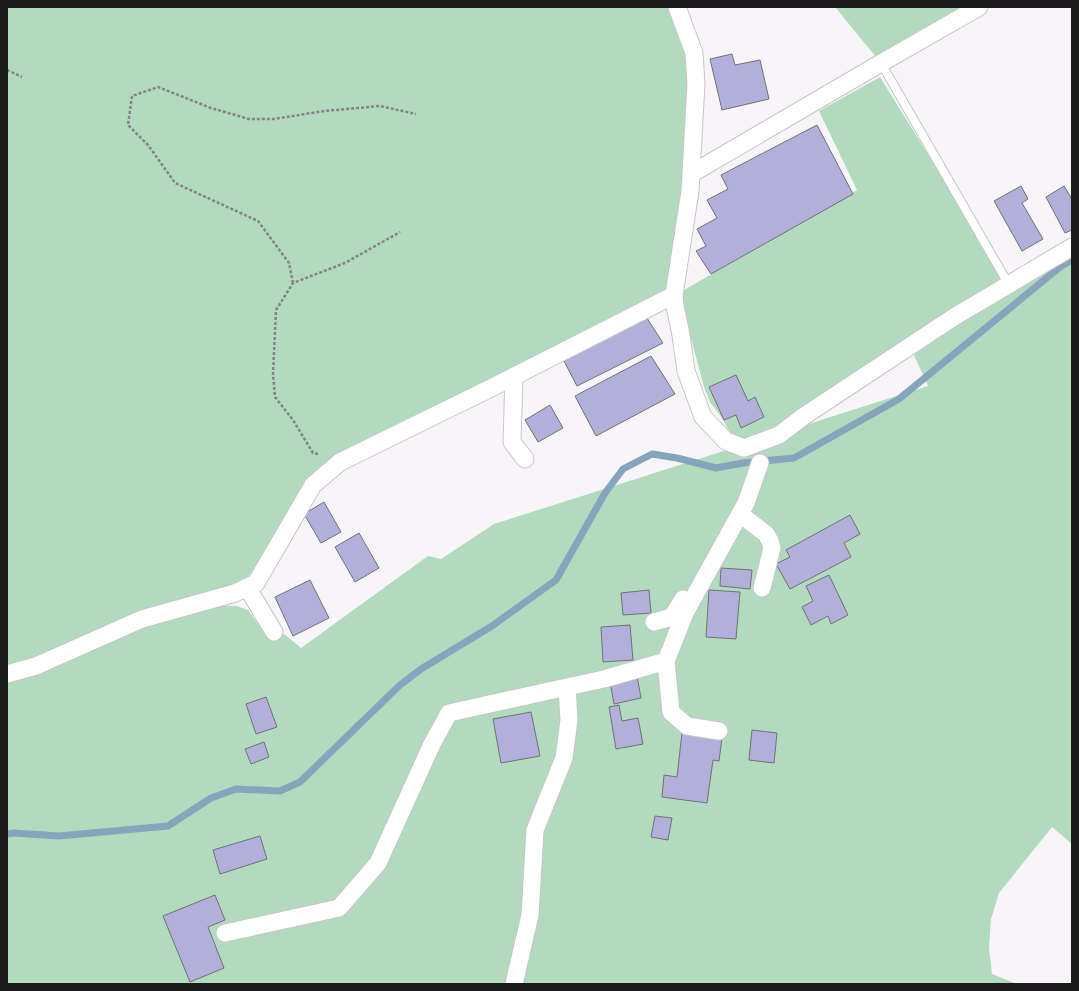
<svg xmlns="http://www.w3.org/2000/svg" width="1079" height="991" font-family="'Asap Condensed',sans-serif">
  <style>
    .green { fill: #b1dabe }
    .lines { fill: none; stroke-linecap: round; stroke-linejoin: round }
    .stream { stroke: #86a4bb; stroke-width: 7 }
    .building { fill: #b3afdb; stroke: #727274 }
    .lane-casing { stroke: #c8c5c8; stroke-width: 10 }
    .street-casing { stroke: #c8c5c8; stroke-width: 19 }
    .path { stroke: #858385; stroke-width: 2.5; stroke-dasharray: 3 2; stroke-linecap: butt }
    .lane { stroke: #fff; stroke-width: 8 }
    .street { stroke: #fff; stroke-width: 17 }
  </style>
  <rect width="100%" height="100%" fill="#f7f5f7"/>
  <path class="green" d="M7,7H677L694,53L674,295L313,485L302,504L238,590L130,631L212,605L237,606L248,610L270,640L284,634L301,648L428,556L441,559L494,524L928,386L910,346L787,429L748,440L733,439L722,418L710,402L704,387L679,293L857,190L819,111L880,77L1009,285L1072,248V844L1052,827L999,893L991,919L989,948L992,974L1017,984H7Z
    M835,7H979L881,63Z"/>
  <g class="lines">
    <path class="stream" d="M7,834L14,833L59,836L168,826L211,798L236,789L280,791L300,782L400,685L421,669L492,626L556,580L605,493L623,469L652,454L677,458L716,468L743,463L794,458L899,399L1060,267L1072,260"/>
  </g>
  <path class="building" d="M732,54L735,65L760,60L769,99L722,110L710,59Z
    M817,125L853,194L711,274L696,251L706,246L697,229L717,218L707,200L728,189L721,175Z
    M1021,186L1028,199L1022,203L1043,239L1022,251L994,201Z
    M1064,186L1072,199V230L1065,233L1046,197Z
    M645,315L663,343L577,386L564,361Z
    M651,356L675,394L596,436L575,396Z
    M736,375L748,401L755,397L764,417L741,428L736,415L724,420L709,387Z
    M550,405L563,428L538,442L525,420Z
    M324,502L341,532L321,543L304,514Z
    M850,515L860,534L844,543L851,557L790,589L776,564L790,557L786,550Z
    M359,533L379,568L355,582L335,547Z
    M721,568L752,570L750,589L720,586Z
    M829,575L848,615L831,624L828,616L811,625L802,607L813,601L806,586Z
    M310,580L329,618L293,636L275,597Z
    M649,590L651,613L623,615L621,593Z
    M709,590L740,592L736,639L706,637Z
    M630,625L633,660L603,662L601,627Z
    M637,676L641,698L614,704L610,682Z
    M266,697L277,727L256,734L246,704Z
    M619,705L622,721L638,718L643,744L616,749L609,707Z
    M531,712L540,756L501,763L493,719Z
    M752,730L777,733L774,763L749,760Z
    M682,733L722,738L719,761L713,760L707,803L662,797L664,775L677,777Z
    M264,742L269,757L251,764L245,749Z
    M655,816L672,818L668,840L651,837Z
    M260,836L267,859L220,874L213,850Z
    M215,895L225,920L208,927L224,968L190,982L163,916Z"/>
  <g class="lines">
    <defs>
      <path id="lane" d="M881,63L1009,285"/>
      <path id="street" d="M677,7L694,53L696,84L690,191L674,295L675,306L681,335L686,371L703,417L726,441L744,448L779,435L804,416L954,317L1072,247
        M691,174L881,63L979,7
        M514,376L512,442L525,459
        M740,514L766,534L770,541L772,548L762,588
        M247,587L274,632
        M654,622L672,617L683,599
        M666,661L671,712L687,726L719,731
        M7,674L36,666L142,619L235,593L256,583L313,485L340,462L491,388L674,295
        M225,933L339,908L378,863L432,744L449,713L567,687
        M514,984L530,915L535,830L564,758L569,720L567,687L604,679L666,661L685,613L746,503L760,463"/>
    </defs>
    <use href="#lane" class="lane-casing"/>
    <use href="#street" class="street-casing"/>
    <path class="path" d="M7,70L22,77
      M293,283L289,263L258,221L175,183L148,145L128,125L132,96L158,87L211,108L249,119H274L324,111L380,106L416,114
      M318,454L313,453L293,420L275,397L273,374L276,310L293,283L345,263L400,232"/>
    <use href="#lane" class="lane"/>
    <use href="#street" class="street"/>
  </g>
  <rect width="1079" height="991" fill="none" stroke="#1c1b1c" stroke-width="16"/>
</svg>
